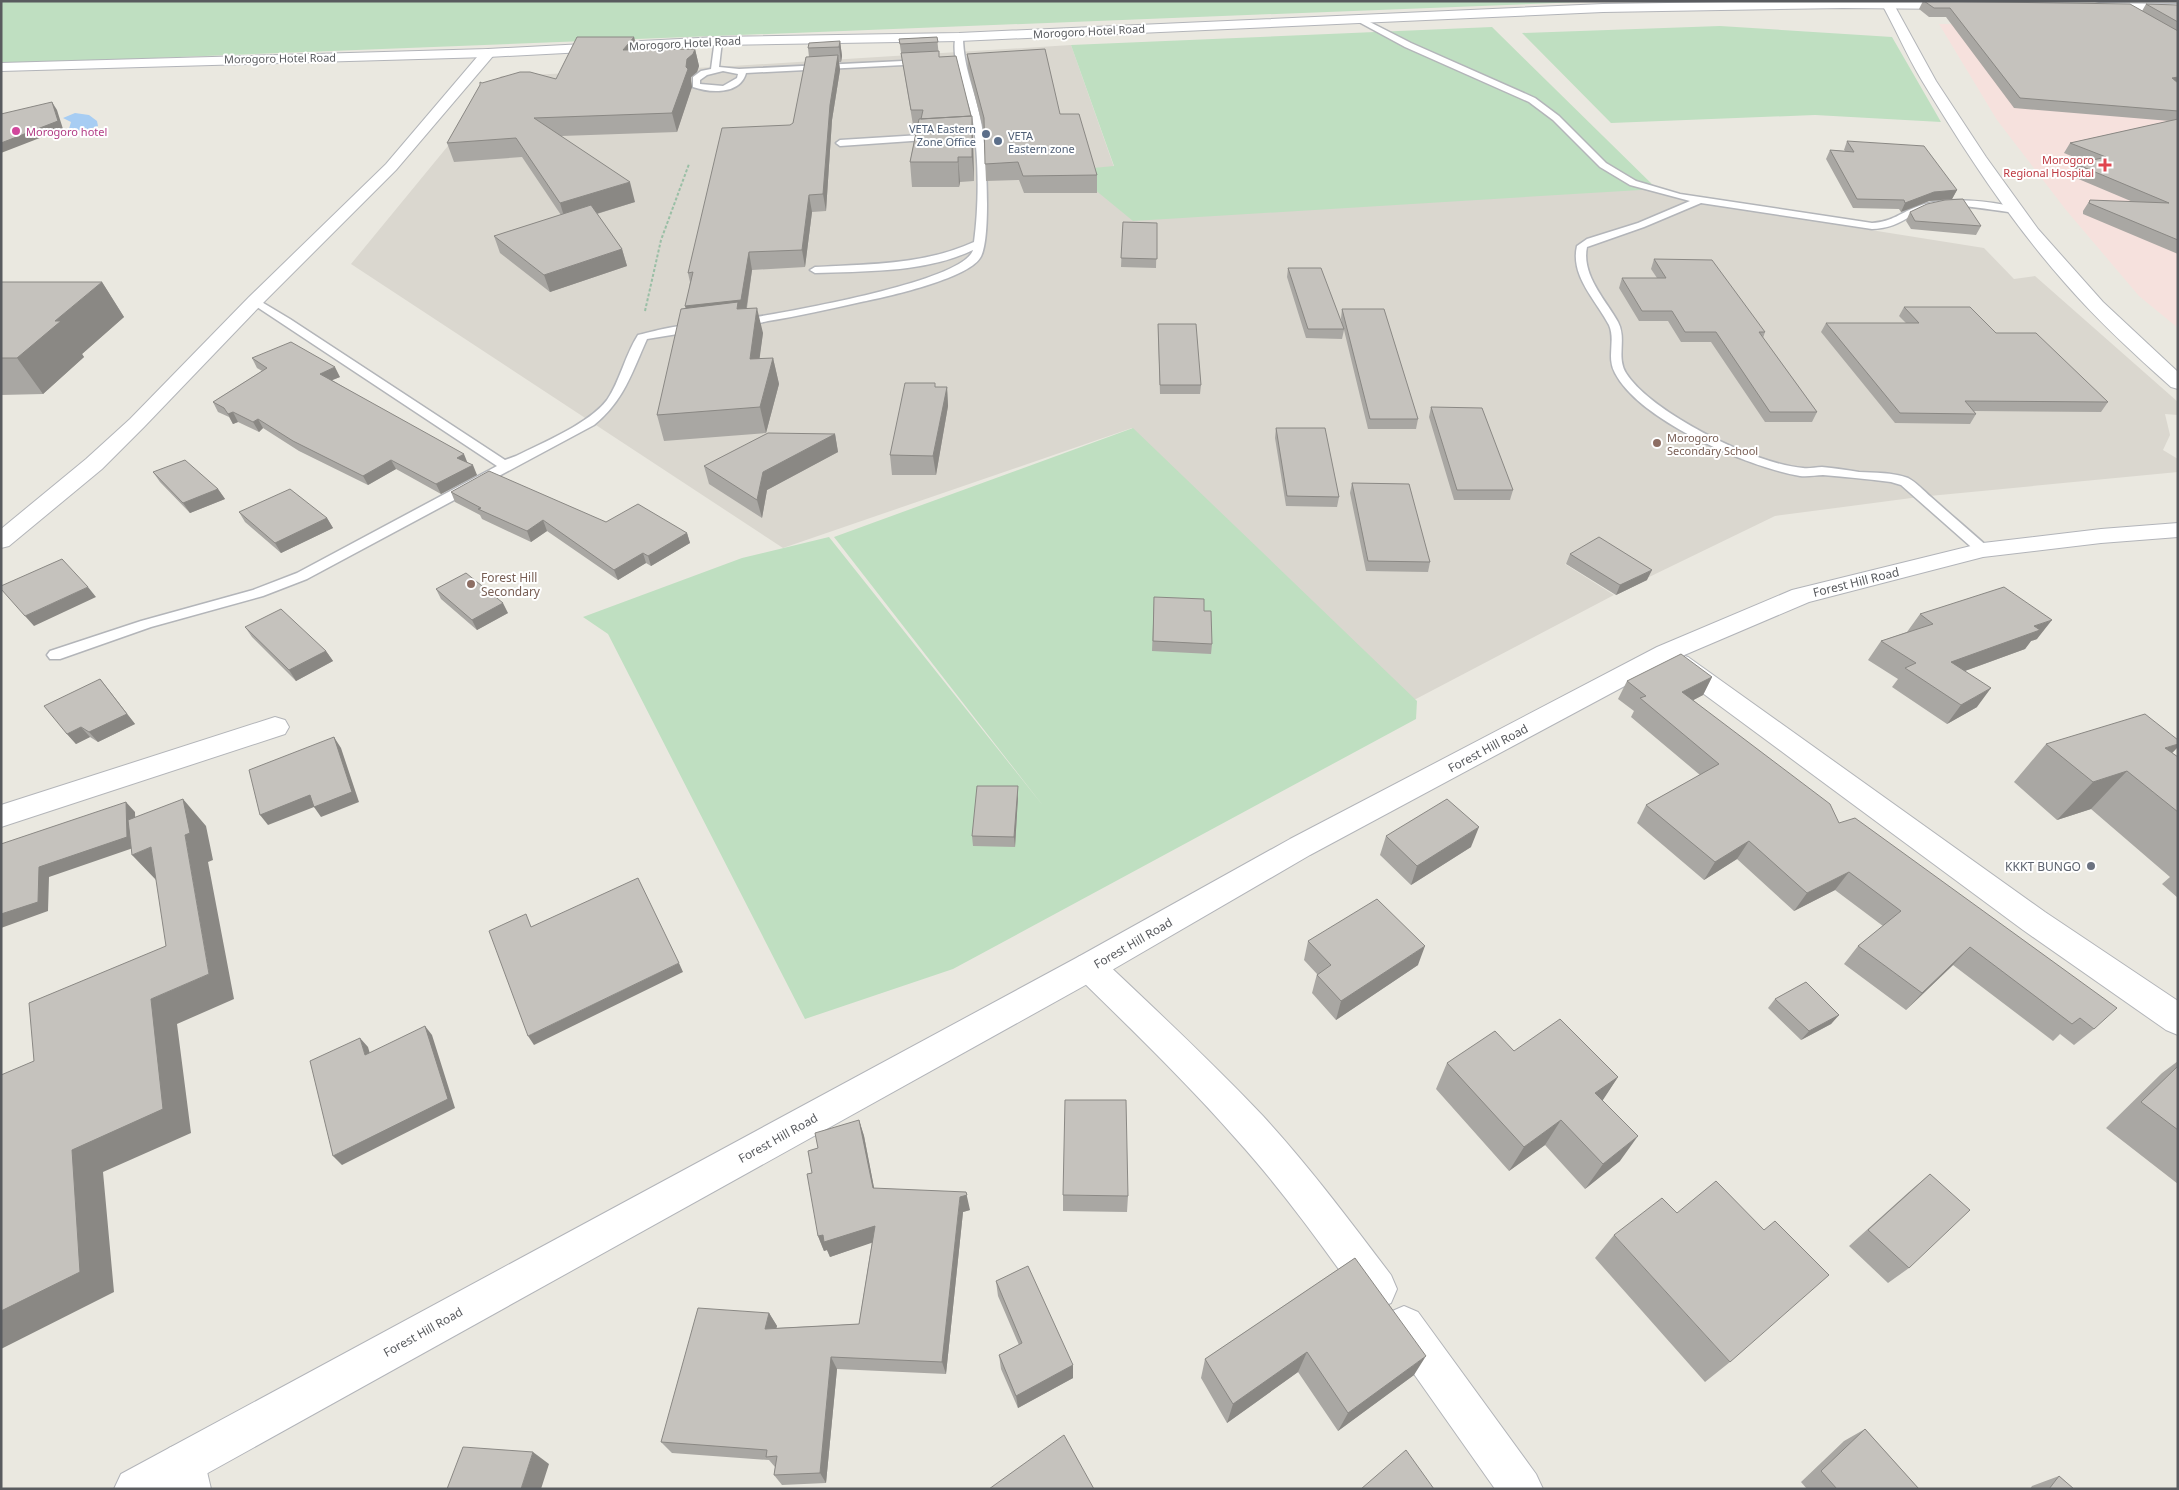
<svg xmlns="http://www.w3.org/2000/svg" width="2179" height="1490" font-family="'Noto Sans',sans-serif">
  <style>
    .education { fill: #dad7cf }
    .medical { fill: #f6e1dd }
    .green { fill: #bfdfc1 }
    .water { fill: #a7cdf3 }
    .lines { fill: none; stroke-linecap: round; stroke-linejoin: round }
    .lane-casing { stroke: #b3b5b9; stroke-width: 3 }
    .street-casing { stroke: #b3b5b9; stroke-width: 2 }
    .secondary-casing { stroke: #b2b4b9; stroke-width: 2 }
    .path { stroke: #9abfa6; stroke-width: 2; stroke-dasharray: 3 2; stroke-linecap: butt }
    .lane { fill: #fff; fill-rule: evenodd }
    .street { fill: #fff; fill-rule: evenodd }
    .secondary { fill: #fff; fill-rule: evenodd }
    .wall { fill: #a9a7a3 }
    .shaded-wall { fill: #8a8884 }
    .building { fill: #c5c2bd; stroke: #8a8884 }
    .hotel-dot { fill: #d1479c; stroke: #fff; stroke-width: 2 }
    .service-dot { fill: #5c6f8a; stroke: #fff; stroke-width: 2 }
    .health-dot { fill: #e0444e; stroke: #fff; stroke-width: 2 }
    .education-dot { fill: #8d6e63; stroke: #fff; stroke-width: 2 }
    .worship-dot { fill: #6b7280; stroke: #fff; stroke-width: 2 }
    .labels { text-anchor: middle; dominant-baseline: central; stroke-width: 4; stroke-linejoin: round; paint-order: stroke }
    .far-street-label { font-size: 11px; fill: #595b5f; stroke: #fff }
    .far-service-label { font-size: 11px; fill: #4e5e75; stroke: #fff; text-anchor: end }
    .far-hotel-label { font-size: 11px; fill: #b23c85; stroke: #fff; text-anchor: start }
    .far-health-label { font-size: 11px; fill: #be3a42; stroke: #fff; text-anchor: end }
    .far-education-label { font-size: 11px; fill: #785e54; stroke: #fff; text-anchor: start }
    .education-label { font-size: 12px; fill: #785e54; stroke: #fff; text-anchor: start }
    .street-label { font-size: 12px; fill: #595b5f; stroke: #fff }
    .worship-label { font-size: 12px; fill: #5b616d; stroke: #fff; text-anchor: end }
  </style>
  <rect width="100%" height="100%" fill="#eae8e0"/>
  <path class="education" d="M1071,45L1114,167L1656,189L1751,211L1984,248L2014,279L2035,276L2178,402V415L2165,414L2170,435L2163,450L2178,459V472L1919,497L1775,516L1645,579L1594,547L1565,564L1614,595L1414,700L1132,428L783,548L351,264L475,113L501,76L716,67Z"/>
  <path class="medical" d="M2156,23L2178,35V328L2139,296L2066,210L1997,120L1939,24Z"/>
  <path class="green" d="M1,1H1606L1,64Z
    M1720,26L1892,37L1941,122L1815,115L1611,123L1522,33Z
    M1492,27L1657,189L1133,221L1094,189L1093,168L1114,166L1071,45Z
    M1133,428L1417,701L1416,719L953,969L805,1019L608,634L583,617L742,558L829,537L1044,807L834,537Z"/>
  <path class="water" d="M75,113L89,115L97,121L98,126L84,131L69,129L71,122L63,118Z"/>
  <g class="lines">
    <defs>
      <path id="lane" d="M1360,17L1411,43L1535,98L1559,116L1606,163L1636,181L1680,194L1872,223C1893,222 1901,212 1919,206C1946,196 1991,201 2019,208V212L2016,213C1988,210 1958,202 1930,208C1907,214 1901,228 1872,229L1701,203L1644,227L1587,247C1581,275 1606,300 1618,322C1627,339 1616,357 1626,373C1651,413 1757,465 1803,468C1809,469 1815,467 1822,467C1834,468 1847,470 1859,472C1875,473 1892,472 1908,478C1916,482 1924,491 1931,497C1950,514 1969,530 1988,547L1990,550L1988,553H1978L1901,485L1891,482C1869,479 1846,477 1823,475C1816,475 1808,477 1800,476C1748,467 1640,421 1615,373C1606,357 1616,341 1609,325C1596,300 1570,276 1577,246L1587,239L1638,223L1690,201L1630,185L1600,167L1553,120L1529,102L1405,47L1357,21L1356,19Z
        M956,35L963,37C963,67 976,93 981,122C986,144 992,241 980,258C967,279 886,297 861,302C830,309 799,316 768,321C758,323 744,328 734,325L733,323L734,321L738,320C775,314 963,283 973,250C925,273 867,271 815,273L810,270L815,267C869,264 924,265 974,242C979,206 979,158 973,122C969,97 949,60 956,35Z
        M715,39L722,41L719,67L739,69L923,60L927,62L923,64L746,73C740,95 710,93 693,87V77L701,71L711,69ZM723,71L738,74L737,78L723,86L700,84V80L707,75Z
        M937,134L941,137L940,139L840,146L836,143L840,140Z
        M255,298L290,319L505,460L516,456C542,443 590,423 607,400C620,381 625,355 638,335C651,332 693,320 702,328L696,331L647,339C632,372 624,401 594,425L307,579L263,596L151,627L60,659H50L47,655L50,651L141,621L253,590L297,573L497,466L251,303L250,301Z"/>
      <path id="street" d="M1880,1H1892L1936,81L1986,157L2038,229L2103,302L2178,372V389L2171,387C2134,354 2098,321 2065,283C2010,221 1964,150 1921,79C1906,54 1895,27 1880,1Z
        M488,49L494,53L493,56L396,170L261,305L144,427L102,469L9,546L1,548V529L86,459L130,419L249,297L386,164L483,50Z
        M1679,654L1688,657L2045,912L2178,1001V1035L2166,1030L2023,930L1670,669L1666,663L1670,657Z
        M275,717L285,720L289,727L285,734L1,827V805Z
        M1089,953L1100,957C1155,1009 1211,1061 1263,1116C1309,1166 1350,1221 1391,1275L1397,1289L1391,1303L1377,1309L1363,1303C1323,1247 1283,1191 1237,1140C1187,1083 1132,1030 1078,977L1073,967L1078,957Z
        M1404,1306L1418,1312L1536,1474L1543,1489H1495L1390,1340L1384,1326L1390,1312Z
        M184,1442L199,1448L205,1463L211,1489H167L163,1463L169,1448Z"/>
      <path id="secondary" d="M1797,1H1959L1965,5L1959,9L1843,8L1603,12L959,41L718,45L488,57L1,71V63L488,49L718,37L959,33L1603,4Z
        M2099,3L2178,4V12L2095,10L2093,7L2095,4Z
        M2178,523V537L2101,543L1983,557L1809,602L1675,659L1310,855L1100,977L179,1489H114L121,1474L1078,957L1290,839L1657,647L1792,590L1983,543L2101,529Z"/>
    </defs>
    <use href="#lane" class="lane-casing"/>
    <use href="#street" class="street-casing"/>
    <use href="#secondary" class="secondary-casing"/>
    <path class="path" d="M645,311L661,240L689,164"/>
    <use href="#lane" class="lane"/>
    <use href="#street" class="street"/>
    <use href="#secondary" class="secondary"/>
  </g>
  <path class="wall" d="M1923,1H1968L2142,11L2146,4L2178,5V254L2083,214V211L2090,200L2133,202L2069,175L2076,164L2086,162L2064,153L2070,143L2170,121L2014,108L1946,17H1929L1919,9Z
    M2098,1H2178V2Z
    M634,37L637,50L695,49L699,66L697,72L691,77V81L692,87L677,132L561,136L635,202L597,214L622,249L627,266L550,292L500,253L494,236L561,215L522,157L454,162L447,143L482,83L556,79Z
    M937,37L939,57L971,116H972L973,140L974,181L960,182L959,187H912L910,162L917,125H913L902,59L899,39Z
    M840,41L842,56L841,62H839L840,70L832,120L826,211L812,212L805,267L752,270L747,308L763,333L759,359L773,358L779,384L766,433L664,441L657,415L686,308L690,282L688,273L793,123L809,57L808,48Z
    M967,54L1060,114L1097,175V193H1024L1019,180L986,181L984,132L968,69Z
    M1847,141L1957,190L1952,199L1929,201L1901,212L1899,209L1853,208L1826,159L1830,150L1845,151L1844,150Z
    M1910,212L1981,226L1976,235L1911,229L1906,221Z
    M1123,222L1157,223L1156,268L1121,267Z
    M1654,259L1765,332L1763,338L1817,412L1812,422H1765L1711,342H1681L1668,321H1639L1619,288L1622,278H1657L1651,269Z
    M1288,268L1342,325L1341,318L1342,309L1418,419L1416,429H1368L1344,330L1342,339L1306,338L1287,277Z
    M1,282H102L124,317L82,354L84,357L43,394L1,395Z
    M1904,307L1996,333L2108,402L2101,412L1974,411L1976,414L1970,424L1895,423L1821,332L1826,323H1906L1899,316Z
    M1158,324L1201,385L1200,394H1160L1158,334Z
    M252,358L340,377L332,380L467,462L477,475L441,494L396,469L368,485L299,451L263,428L259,432L238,422L233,424L229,417L218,412L213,402L262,371L257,368Z
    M935,383V387H947L948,406L936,475H892L890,455Z
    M1431,407L1513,490L1510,500H1454L1429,417Z
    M1276,428L1339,497L1337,507L1286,506L1275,438Z
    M835,434L838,452L767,490L762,518L709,484L704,466Z
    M153,472L218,489L225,499L190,513L160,482Z
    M1352,483L1430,562L1428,572L1366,571L1350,493Z
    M451,492L606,522L687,533L690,543L651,566L646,563L618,580L547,531L531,542L482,519L480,515L455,502Z
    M239,512L327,518L333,528L281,553L245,522Z
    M1570,554L1647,580L1616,595L1566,564Z
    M436,589L508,613L477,630L441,599Z
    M1154,597L1204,611L1212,644L1211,654L1152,651Z
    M1920,614L2037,639L2031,641L2025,649L1965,671L1977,707L1947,724L1892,687L1898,679L1868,660L1881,641L1907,632Z
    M245,627L326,651L333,661L296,681L252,637Z
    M1712,677L1703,695L1693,700L1839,823L2094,1029L2074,1045L2060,1034L2053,1041L1953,965L1906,1010L1844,964L1858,946L1883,926L1835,890L1794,911L1737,859L1704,880L1637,823L1646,805L1700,775L1631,717L1634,711L1618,699L1627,681Z
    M100,679L135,724L98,742L90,737L76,744L67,734Z
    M2046,744L2172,753L2178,757V898L2162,884L2170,877L2091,809L2057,820L2014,782Z
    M1018,796L1015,847L973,846L972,836Z
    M1386,836L1471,847L1411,885L1380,855Z
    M1308,941L1418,965L1336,1020L1312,993L1317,974L1304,960Z
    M1775,999L1839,1015L1831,1024L1801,1040L1768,1008Z
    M1514,1051L1618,1077L1602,1100L1620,1161L1585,1189L1545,1145L1509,1171L1436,1089L1447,1063Z
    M2178,1061V1184L2106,1128L2162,1073Z
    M859,1120L864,1136L874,1188L970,1210L963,1212L946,1374L837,1369L826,1483L782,1485L774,1475L775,1467L769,1460L672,1453L661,1442L769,1313L777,1326L776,1328L859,1324L872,1242L830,1257L827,1250L824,1251L818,1236V1148Z
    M1930,1174L1909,1268L1888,1283L1849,1246L1910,1191Z
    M1063,1195L1128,1196L1127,1212L1063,1211Z
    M1614,1235L1730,1362L1705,1382L1595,1258Z
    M1355,1258L1414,1375L1338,1431L1298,1372L1227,1423L1201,1378L1205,1359Z
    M996,1281L1073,1365V1378L1018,1408L1001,1369L999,1355L1019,1345L998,1296Z
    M1865,1429L1919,1489H1807L1801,1482L1844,1441Z
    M2059,1476L2074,1489H2030L2032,1486Z"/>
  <path class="shaded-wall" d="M634,37L638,54L623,50Z
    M840,41L842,56L841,62L839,47Z
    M695,49L699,66L697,72L691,77V81L692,87L677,132L672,113L687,59Z
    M838,55L840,70L832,120L826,211L823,194L830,105Z
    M2178,77V85L2172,78Z
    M52,102L57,110L63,129L1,153V143Z
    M972,116L973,140L974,181L972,157Z
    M958,157L960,182L959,187L958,162Z
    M630,182L635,202L566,223L560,203Z
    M1957,190L1952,199L1929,201L1901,212L1905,203L1934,192Z
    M809,195L812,212L805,267L802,250Z
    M622,249L627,266L550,292L544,275Z
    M749,252L752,270L745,317L690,324L685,306Z
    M102,282L124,317L82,354L84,357L43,394L17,358L55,321Z
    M757,308L763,333L756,385L750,359Z
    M773,358L779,384L766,433L760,407Z
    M335,367L340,377L325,383L320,374Z
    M947,387L948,406L936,475L933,456Z
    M233,412L238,422L233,424L228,414Z
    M258,419L263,428L259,432L253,422Z
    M835,434L838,452L767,490L762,518L757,500L763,472Z
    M464,454L468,464L457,458Z
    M391,460L396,469L368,485L363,476Z
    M473,465L477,475L441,494L436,484Z
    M218,489L225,499L190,513L183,503Z
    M327,518L333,528L281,553L275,543Z
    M543,520L547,531L531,542L527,531Z
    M687,533L690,543L651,566L648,556Z
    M643,553L646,563L618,580L614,570Z
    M1652,570L1647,580L1616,595L1620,585Z
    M88,587L96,597L34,626L25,616Z
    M503,603L508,613L477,630L472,620Z
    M2052,620L2037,639L2031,641L2025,649L1937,681L1951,662L2034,626Z
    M326,651L333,661L296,681L289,670Z
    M1712,677L1703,695L1673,711L1682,692Z
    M100,679L135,724L98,742L89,732Z
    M1991,688L1977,707L1947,724L1961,705Z
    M81,727L90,737L76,744L67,734Z
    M334,737L341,748L359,802L321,817L314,807L268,825L260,815Z
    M2178,744V747L2145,781L2165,748Z
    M2127,771L2091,809L2057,820L2093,782Z
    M1018,786V796L1015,847L1014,837Z
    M183,799L206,826L213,860L208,862L234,999L177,1024L191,1133L103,1172L114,1292L1,1349V1311L72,1150L151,999L209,974L185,835Z
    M126,802L135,812L136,847L49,877L48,911L1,928V914L39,867Z
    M1479,827L1471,847L1411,885L1417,866Z
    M1749,841L1737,859L1704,880L1715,862Z
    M151,847L157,881L132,855Z
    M1849,872L1835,890L1794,911L1807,893Z
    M1425,946L1418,965L1336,1020L1341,1001Z
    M1970,947L1953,965L1906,1010L1922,993Z
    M679,963L683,972L534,1045L528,1036Z
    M1839,1015L1831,1024L1801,1040L1809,1031Z
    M425,1026L432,1035L455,1108L342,1165L333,1156Z
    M360,1038L368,1047L373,1064L365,1055Z
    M1618,1077L1601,1103L1595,1093Z
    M859,1120L864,1136L877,1203L873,1188Z
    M1561,1120L1545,1145L1509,1171L1524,1147Z
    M1638,1136L1620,1161L1585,1189L1603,1164Z
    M966,1192L970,1210L963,1212L946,1374L942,1362L960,1197Z
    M875,1226L880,1240L830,1257L827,1250L824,1251L818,1236L823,1235Z
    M769,1313L777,1326L773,1342L765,1329Z
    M1307,1352L1298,1372L1227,1423L1233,1404Z
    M1426,1356L1414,1375L1338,1431L1348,1413Z
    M831,1357L837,1369L826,1483L820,1473Z
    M1073,1365V1378L1018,1408L1016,1396Z
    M533,1452L549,1464L541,1489H521Z"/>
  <path class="building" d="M1924,1L2130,4L2178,31V77L2172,78L2178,83V111L2020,98L1950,8H1934Z
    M2146,4L2178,5V22Z
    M577,37H634L623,50L695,49L693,54L687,59L686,67L688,69L672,113L534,118L630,182L560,203L516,138L447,143L480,85V82L482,83L520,72H530L556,79Z
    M937,37L938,42L900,44L899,39Z
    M840,41L839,47L808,48L809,43Z
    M1045,49L1060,114H1079L1097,175L1023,176L1018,162L985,164L984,118L967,54Z
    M939,51V57L956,56L971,116L921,119L923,110H911L901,53Z
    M838,55L830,105L823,194L809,195L802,250L749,252L741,300L685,306L693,272L688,273L722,128L790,125L793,123L806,57Z
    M52,102L58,121L1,143V114Z
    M972,116V157H958V162H910L919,119Z
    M2178,119V240L2089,203L2090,200L2169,203L2076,164L2106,157L2070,143Z
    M1847,141L1924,146L1957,190L1934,192L1905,203L1904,200L1857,199L1830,150L1854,152Z
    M1963,199L1981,226L1915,221L1910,212L1927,204L1945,200Z
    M591,205L622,249L544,275L494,236Z
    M1123,222L1157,223V259L1121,258Z
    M1654,259L1712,260L1765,332H1759L1817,412H1770L1716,332H1685L1672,311H1642L1622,278H1666Z
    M1288,268H1321L1344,329H1308Z
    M1,282H102L55,321H61L17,358H1Z
    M738,302L737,309L757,308L750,359L773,358L760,407L657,415L681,309Z
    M1904,307H1970L1996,333H2036L2108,402L1965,401L1976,414L1900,413L1826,323H1919Z
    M1342,309H1384L1418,419H1370Z
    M1158,324H1196L1201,385H1160Z
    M291,342L335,367L320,374L464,454L457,458L473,465L436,484L391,460L363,476L293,441L258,419L253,422L233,412L228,414L224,408L213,402L267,368L252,358Z
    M905,383H935V387H947L933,456L890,455Z
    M1431,407L1482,408L1513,490H1457Z
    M1276,428H1325L1339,497L1287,496Z
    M768,433L835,434L763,472L757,500L704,466Z
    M185,460L218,489L183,503L153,472Z
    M489,471L606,522L638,504L687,533L648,556L643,553L614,570L543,520L527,531L478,509L481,508L451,492Z
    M1352,483L1409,484L1430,562L1368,561Z
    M290,489L327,518L275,543L239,512Z
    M1599,537L1652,570L1620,585L1570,554Z
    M62,559L88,587L25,616L1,589V586Z
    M466,573L503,603L472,620L436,589Z
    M2004,587L2052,620L2034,626L2040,630L1951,662L1991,688L1961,705L1905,668L1916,663L1881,641L1933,624L1920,614Z
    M1154,597L1204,599V611H1211L1212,644L1153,641Z
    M281,609L326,651L289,670L245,627Z
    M1681,654L1712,677L1682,692L1830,804L1839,823L1855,818L2117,1008L2094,1029L2080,1018L2072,1024L1970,947L1922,993L1858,946L1901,911L1849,872L1807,893L1749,841L1715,862L1646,805L1719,764L1640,698L1646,696L1627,681Z
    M100,679L127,714L89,732L81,727L67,734L44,706Z
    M2145,714L2178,740V744L2165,748L2178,757V812L2127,771L2093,782L2046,744Z
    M334,737L352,792L314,807L310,795L260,815L249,770Z
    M977,786H1018L1014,837L972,836Z
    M183,799L190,833L185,835L209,974L151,999L163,1109L72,1150L80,1272L1,1311V1075L34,1061L29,1003L166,946L151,847L132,855L128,820Z
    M1447,799L1479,827L1417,866L1386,836Z
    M126,802L127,837L39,867L38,902L1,914V844Z
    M638,878L679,963L528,1036L489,931L526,914L531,927Z
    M1377,899L1425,946L1341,1001L1317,975L1331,965L1308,941Z
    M1806,982L1839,1015L1809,1031L1775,999Z
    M1560,1019L1618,1077L1595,1093L1638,1136L1603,1164L1561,1120L1524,1147L1447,1063L1495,1031L1514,1051Z
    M425,1026L448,1099L333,1156L310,1061L360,1038L365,1055Z
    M2178,1066V1130L2141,1102Z
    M1065,1100H1126L1128,1196L1063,1195Z
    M859,1120L873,1188L966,1192L967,1195L960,1197L942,1362L831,1357L820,1473L774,1475L777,1456L766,1457L767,1450L661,1442L698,1308L769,1313L765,1329L859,1324L875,1226L824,1242L823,1235L818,1236L807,1174L812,1173L808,1151L818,1148L815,1133Z
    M1930,1174L1970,1210L1909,1268L1868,1230Z
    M1716,1181L1764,1230L1775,1221L1829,1275L1730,1362L1614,1235L1662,1198L1677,1213Z
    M1355,1258L1426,1356L1348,1413L1307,1352L1233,1404L1205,1359Z
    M1028,1266L1073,1365L1016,1396L999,1355L1022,1343L996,1281Z
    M1865,1429L1919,1489H1837L1821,1471Z
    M1064,1435L1094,1489H989Z
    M463,1447L533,1452L521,1489H447Z
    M1406,1450L1434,1489H1361Z
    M2059,1476L2074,1489H2049Z"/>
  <circle class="hotel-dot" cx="16" cy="131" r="5"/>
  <g class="service-dot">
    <circle cx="986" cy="134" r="5"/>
    <circle cx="998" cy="141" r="5"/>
  </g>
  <path class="health-dot" d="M2102.5 157.5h5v5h5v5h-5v5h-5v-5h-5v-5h5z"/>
  <g class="education-dot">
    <circle cx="1657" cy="443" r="5"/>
    <circle cx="471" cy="584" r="5"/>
  </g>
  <circle class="worship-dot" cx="2091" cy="866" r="5"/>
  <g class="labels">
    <g class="far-street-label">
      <text transform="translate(1089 31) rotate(-3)">Morogoro Hotel Road</text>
      <text transform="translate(685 43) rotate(-3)">Morogoro Hotel Road</text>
      <text transform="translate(280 58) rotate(-1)">Morogoro Hotel Road</text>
    </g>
    <g class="far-service-label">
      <text x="976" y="128">VETA Eastern<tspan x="976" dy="13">Zone Office</tspan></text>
      <text x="1008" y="135" text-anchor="start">VETA<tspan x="1008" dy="13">Eastern zone</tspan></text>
    </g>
    <g class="far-hotel-label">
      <text x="26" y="131">Morogoro hotel</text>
    </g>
    <g class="far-health-label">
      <text x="2094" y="159">Morogoro<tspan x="2094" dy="13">Regional Hospital</tspan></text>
    </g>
    <g class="far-education-label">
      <text x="1667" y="437">Morogoro<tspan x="1667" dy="13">Secondary School</tspan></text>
    </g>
    <g class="education-label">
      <text x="481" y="577">Forest Hill<tspan x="481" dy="14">Secondary</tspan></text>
    </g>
    <g class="street-label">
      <text transform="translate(1856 582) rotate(-14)">Forest Hill Road</text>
      <text transform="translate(1488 748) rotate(-28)">Forest Hill Road</text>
      <text transform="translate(1133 943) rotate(-30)">Forest Hill Road</text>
      <text transform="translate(778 1138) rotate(-29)">Forest Hill Road</text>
      <text transform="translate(423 1332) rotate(-29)">Forest Hill Road</text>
    </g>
    <g class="worship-label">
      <text x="2081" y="866">KKKT BUNGO</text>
    </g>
  </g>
  <rect width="2179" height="1490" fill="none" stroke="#595b5f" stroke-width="5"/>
</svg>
